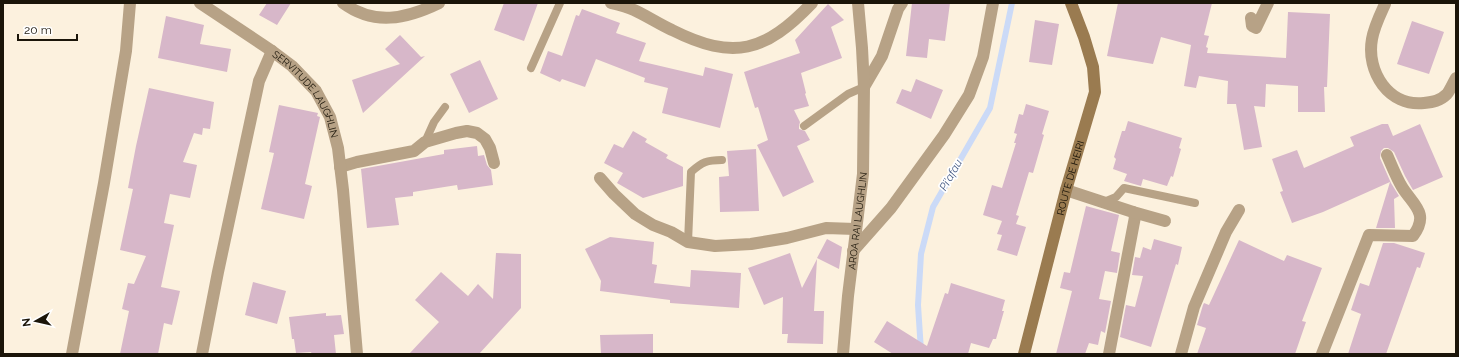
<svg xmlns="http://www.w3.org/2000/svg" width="1459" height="357" font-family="Raleway,sans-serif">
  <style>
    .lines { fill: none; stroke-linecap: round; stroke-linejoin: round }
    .stream { stroke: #cbdaf7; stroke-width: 6 }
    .building { fill: #d7b7c9 }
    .lane { stroke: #b7a286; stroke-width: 8 }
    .street { stroke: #b7a286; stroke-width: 12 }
    .secondary { stroke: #9a7b50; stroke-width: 12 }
    .labels { text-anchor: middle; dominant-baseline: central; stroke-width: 3.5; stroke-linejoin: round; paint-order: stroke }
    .street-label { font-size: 10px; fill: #1b1509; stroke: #fff }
    .water-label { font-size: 11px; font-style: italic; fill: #425781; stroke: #fff }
  </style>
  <rect width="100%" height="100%" fill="#fcf1de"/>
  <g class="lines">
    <path class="stream" d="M920,354L921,351L918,305L921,254L933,207L990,108L1012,3"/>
  </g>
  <path class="building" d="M267,3H291L277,25L259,15Z
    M504,3H538L524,41L494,30Z
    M912,3H950L945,41L929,39L927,58L906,56Z
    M1118,3H1212L1204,35L1209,36L1206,47L1208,48L1207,53L1286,58L1288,12L1330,14L1327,87H1324L1325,112H1298V86L1266,84L1265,107L1254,106L1262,147L1244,150L1236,104H1227L1228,81L1199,76L1196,88L1184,86L1191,45L1161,37L1153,64L1107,56Z
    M828,4L844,20L831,27L842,58L801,73L806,93L805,94L809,106L794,110L800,122L799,126V129L805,131L810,140L797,146L814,182L783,197L757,145L768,140L758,107L755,108L744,72L800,53L795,40Z
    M582,9L620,23L616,33L646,43L639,61L703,76L705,67L733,74L720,128L662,113L668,88L644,82L645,78L596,59L585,87L562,79L560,82L540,73L548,51L562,56L576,15L579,16Z
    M166,16L204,25L200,44L231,49L227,72L158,58Z
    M1035,20L1059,24L1052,65L1029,62Z
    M1412,21L1444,32L1429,74L1397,64Z
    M400,35L421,57L425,56L363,113L352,80L400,64L385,49Z
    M480,60L498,99L469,113L450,74Z
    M916,79L943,90L931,119L896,103L902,89L911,92Z
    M149,88L214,102L210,129L203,128L202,135L194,133L183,162L197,165L190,198L170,194L164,223L174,225L161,287L180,291L172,325L164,323L158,354H120L129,311L122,309L128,283L134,284L146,256L120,250L133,189L128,188L136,146Z
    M1026,104L1049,111L1042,134L1044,135L1033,173L1029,172L1016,215L1019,216L1016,224L1026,227L1017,256L997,250L1002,235L997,234L1002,221L983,215L992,185L1002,188L1016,143H1014L1017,134L1014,133L1019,114L1023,115Z
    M279,105L318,113L317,116L320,117L305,184L312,186L304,219L261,209L274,153L269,152Z
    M1128,121L1182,138L1179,148L1181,149L1173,177L1171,176L1167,186L1143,179L1141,186L1134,184L1124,181L1127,174L1113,169L1116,159L1114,157L1122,131H1125Z
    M1382,124H1388L1393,136L1420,124L1443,177L1413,190L1405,176L1394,152L1388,148H1384L1381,151L1380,158L1391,183L1399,196L1394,199L1395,228H1376L1390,182L1323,212L1292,223L1280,192L1283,191L1272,159L1297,150L1304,168L1354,146L1350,137Z
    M633,131L647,139L645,142L668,155L666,158L683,167V186L643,198L617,183L623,173L604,163L614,144L623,148Z
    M477,146L478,156L484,155L487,165L491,170L493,185L458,190L457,185L413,192V196L395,198L399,225L367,228L361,169L444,154V150Z
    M756,149L759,211L720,212L719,177L729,176L727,151Z
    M1086,206L1119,215L1111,251L1120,253L1117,273L1105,271L1099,299L1111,301L1105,333L1101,331L1098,345L1089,343L1085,354H1056L1072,291L1060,288L1064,272L1070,273Z
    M610,237L654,242L652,264L657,265L654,283L690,287L691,270L741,273L739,308L670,303V300L600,291L601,281L585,249Z
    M827,239L842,247L839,269L817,258Z
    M1154,239L1182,247L1178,265L1176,264L1151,347L1120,337L1126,305L1135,307L1143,276L1132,275L1135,257L1140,258L1143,247L1151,250Z
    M1239,240L1284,261L1287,255L1322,268L1302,321L1306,322L1295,354H1197L1206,328L1197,325L1203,305L1204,303L1209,305Z
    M1383,243H1394L1425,253L1420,268L1417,267L1386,354H1348L1361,314L1351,310L1360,283L1369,286Z
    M496,253L521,254V308L479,354H409L439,322L415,300L441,272L468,296L478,284L493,299Z
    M790,253L802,288L817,259L814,311H824L823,344L787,343L788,334H782L783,297L764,305L748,268Z
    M253,282L286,291L277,324L245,315Z
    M951,283L1005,300L1002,311H1004L996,339H993L989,348L971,343L968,354H893L874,342L887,321L927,346L945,293L948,294Z
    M326,313V316L341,315L344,334L334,335L336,354H312L311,352L296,353L294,339H292L289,317Z
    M653,334V354H601L600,335Z"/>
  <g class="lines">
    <path class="lane" d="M531,68L560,3
      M804,126L848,94L864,87
      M425,142L434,122L445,107
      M1104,202L1116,197L1124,188L1195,203
      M688,242L691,172C702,162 707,160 722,160"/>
    <g class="street">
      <path d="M200,3L272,51"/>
      <path d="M343,3C374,26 406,19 439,3"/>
      <path d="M611,3C619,5 627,7 634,10C647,16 659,24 672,30C734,61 765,52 812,3"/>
      <path d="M1385,4C1380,15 1374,27 1372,39C1366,72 1389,107 1424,103C1433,102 1440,101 1447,94C1450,90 1453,83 1456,78"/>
      <path d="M1251,18L1252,26L1256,28L1268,3"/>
      <path d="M864,87L882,56L898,9L902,3"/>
      <path d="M340,167L357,162L414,151L425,142L456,133L467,131L477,133L485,139L490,148L494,163"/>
      <path d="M600,178L614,194L635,214L653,225L671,232L688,242L715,246L751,244L787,238L826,228L855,229"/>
      <path d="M1066,190L1133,212L1135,217L1109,354"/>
      <path d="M1133,212L1165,221"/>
      <path d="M853,251L891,208L944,135L969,95L983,57L993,3"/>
      <path d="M72,354L104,183L126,51L130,3"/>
      <path id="s1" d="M202,354L218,272L259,81L272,51L292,66L316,91L330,117L338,148L343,190L357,354"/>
      <path id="s2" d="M843,354L848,296L863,174L864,87L862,48L858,3"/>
      <path d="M1181,354L1194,307L1226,232L1239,210"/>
      <path d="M1322,354L1369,235L1413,236C1430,213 1413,205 1402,187C1396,177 1392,166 1387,155"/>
    </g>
    <path class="secondary" id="s3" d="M1024,354L1066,190L1095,92L1093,67L1084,37L1071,3"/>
  </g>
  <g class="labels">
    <g class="street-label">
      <text stroke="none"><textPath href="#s1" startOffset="368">SERVITUDE LAUGHLIN</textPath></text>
      <text stroke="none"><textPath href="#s3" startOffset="182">ROUTE DE HEIRI</textPath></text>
      <text stroke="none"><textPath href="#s2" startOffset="134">AROA RAI LAUGHLIN</textPath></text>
    </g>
    <g class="water-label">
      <text transform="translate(951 175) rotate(-60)">Pi'afau</text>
    </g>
  </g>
  <rect width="1459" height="357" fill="none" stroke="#1b1509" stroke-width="8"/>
  <g transform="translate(36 321) rotate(262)" stroke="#ffffff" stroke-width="3" paint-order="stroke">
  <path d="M0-3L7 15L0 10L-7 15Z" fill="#1b1509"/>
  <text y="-6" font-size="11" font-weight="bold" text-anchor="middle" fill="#1b1509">N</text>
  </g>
  <path d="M18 34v6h59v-6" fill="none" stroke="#1b1509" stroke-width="2"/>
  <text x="24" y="34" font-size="12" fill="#1b1509" stroke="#ffffff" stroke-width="3" paint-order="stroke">20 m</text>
</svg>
